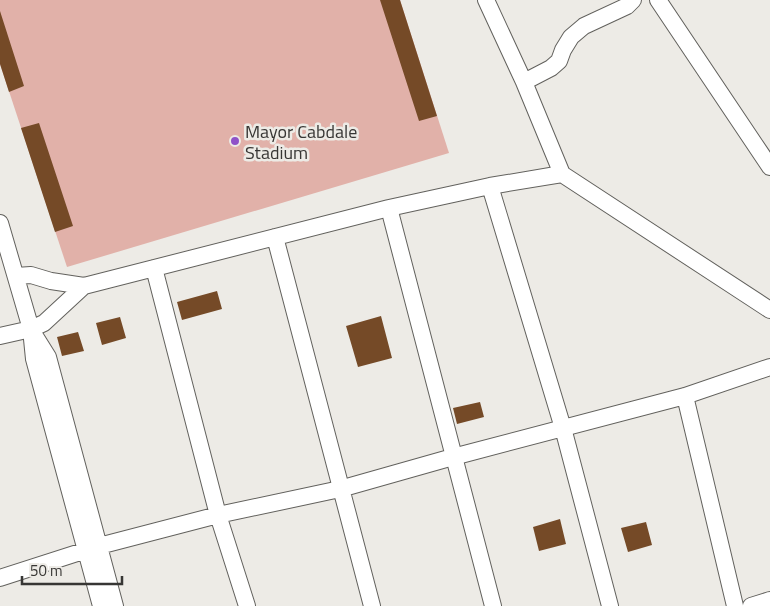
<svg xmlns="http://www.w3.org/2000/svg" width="770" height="606" font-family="'Titillium Web',sans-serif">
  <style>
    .green { fill: #e1b1a9 }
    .building { fill: #754a27 }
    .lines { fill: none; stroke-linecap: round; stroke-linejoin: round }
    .minor-casing { stroke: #62615d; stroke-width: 18 }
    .minor { stroke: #fff; stroke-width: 16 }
    .poi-dot { fill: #8f52c8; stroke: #edebe6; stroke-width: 2 }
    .labels { text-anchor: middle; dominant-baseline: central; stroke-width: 5; stroke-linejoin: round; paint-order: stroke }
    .poi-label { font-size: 18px; fill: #373634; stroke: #edebe6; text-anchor: start }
  </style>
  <rect width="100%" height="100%" fill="#edebe6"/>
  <path class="green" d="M0,0H400L449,153L67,267L0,64Z"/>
  <path class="building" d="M380,0H400L437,116L419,121Z
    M0,11L24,86L9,92L0,64Z
    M39,123L73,226L55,232L21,128Z
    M217,291L222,309L182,320L177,302Z
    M381,316L392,358L358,367L346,326Z
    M120,317L126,338L102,345L96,323Z
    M78,332L84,351L62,356L57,337Z
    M480,402L484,417L457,424L453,408Z
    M560,519L566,544L539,551L533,527Z
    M646,522L652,545L628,552L621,528Z"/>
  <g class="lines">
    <defs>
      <path id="minor" d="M486,0L524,82L562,174L770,310
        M658,0L770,167
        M524,82L551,68L559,61L563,50L571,37L584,26L627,6L633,0
        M490,186L563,428L610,606
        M389,208L493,606
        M0,223L31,329L34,359L101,606
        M275,237L372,606
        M154,268L218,515L247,606
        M84,286L389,208L490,186L562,174
        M33,333L48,357L115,606
        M0,336L31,329L44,323L84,286L51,281L31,275L16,276
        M685,396L735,606
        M0,578L99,546L218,515L340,489L453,457L685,396L770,367
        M751,606L770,600"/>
    </defs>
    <use href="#minor" class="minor-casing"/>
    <use href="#minor" class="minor"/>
  </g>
  <circle class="poi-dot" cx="235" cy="141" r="5"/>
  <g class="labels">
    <g class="poi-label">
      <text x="245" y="131">Mayor Cabdale<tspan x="245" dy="21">Stadium</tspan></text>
    </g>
  </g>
  <path d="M22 576v8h100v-8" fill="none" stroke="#373634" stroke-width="2.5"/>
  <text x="30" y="576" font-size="15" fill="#373634" stroke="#edebe6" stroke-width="4" paint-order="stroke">50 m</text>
</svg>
